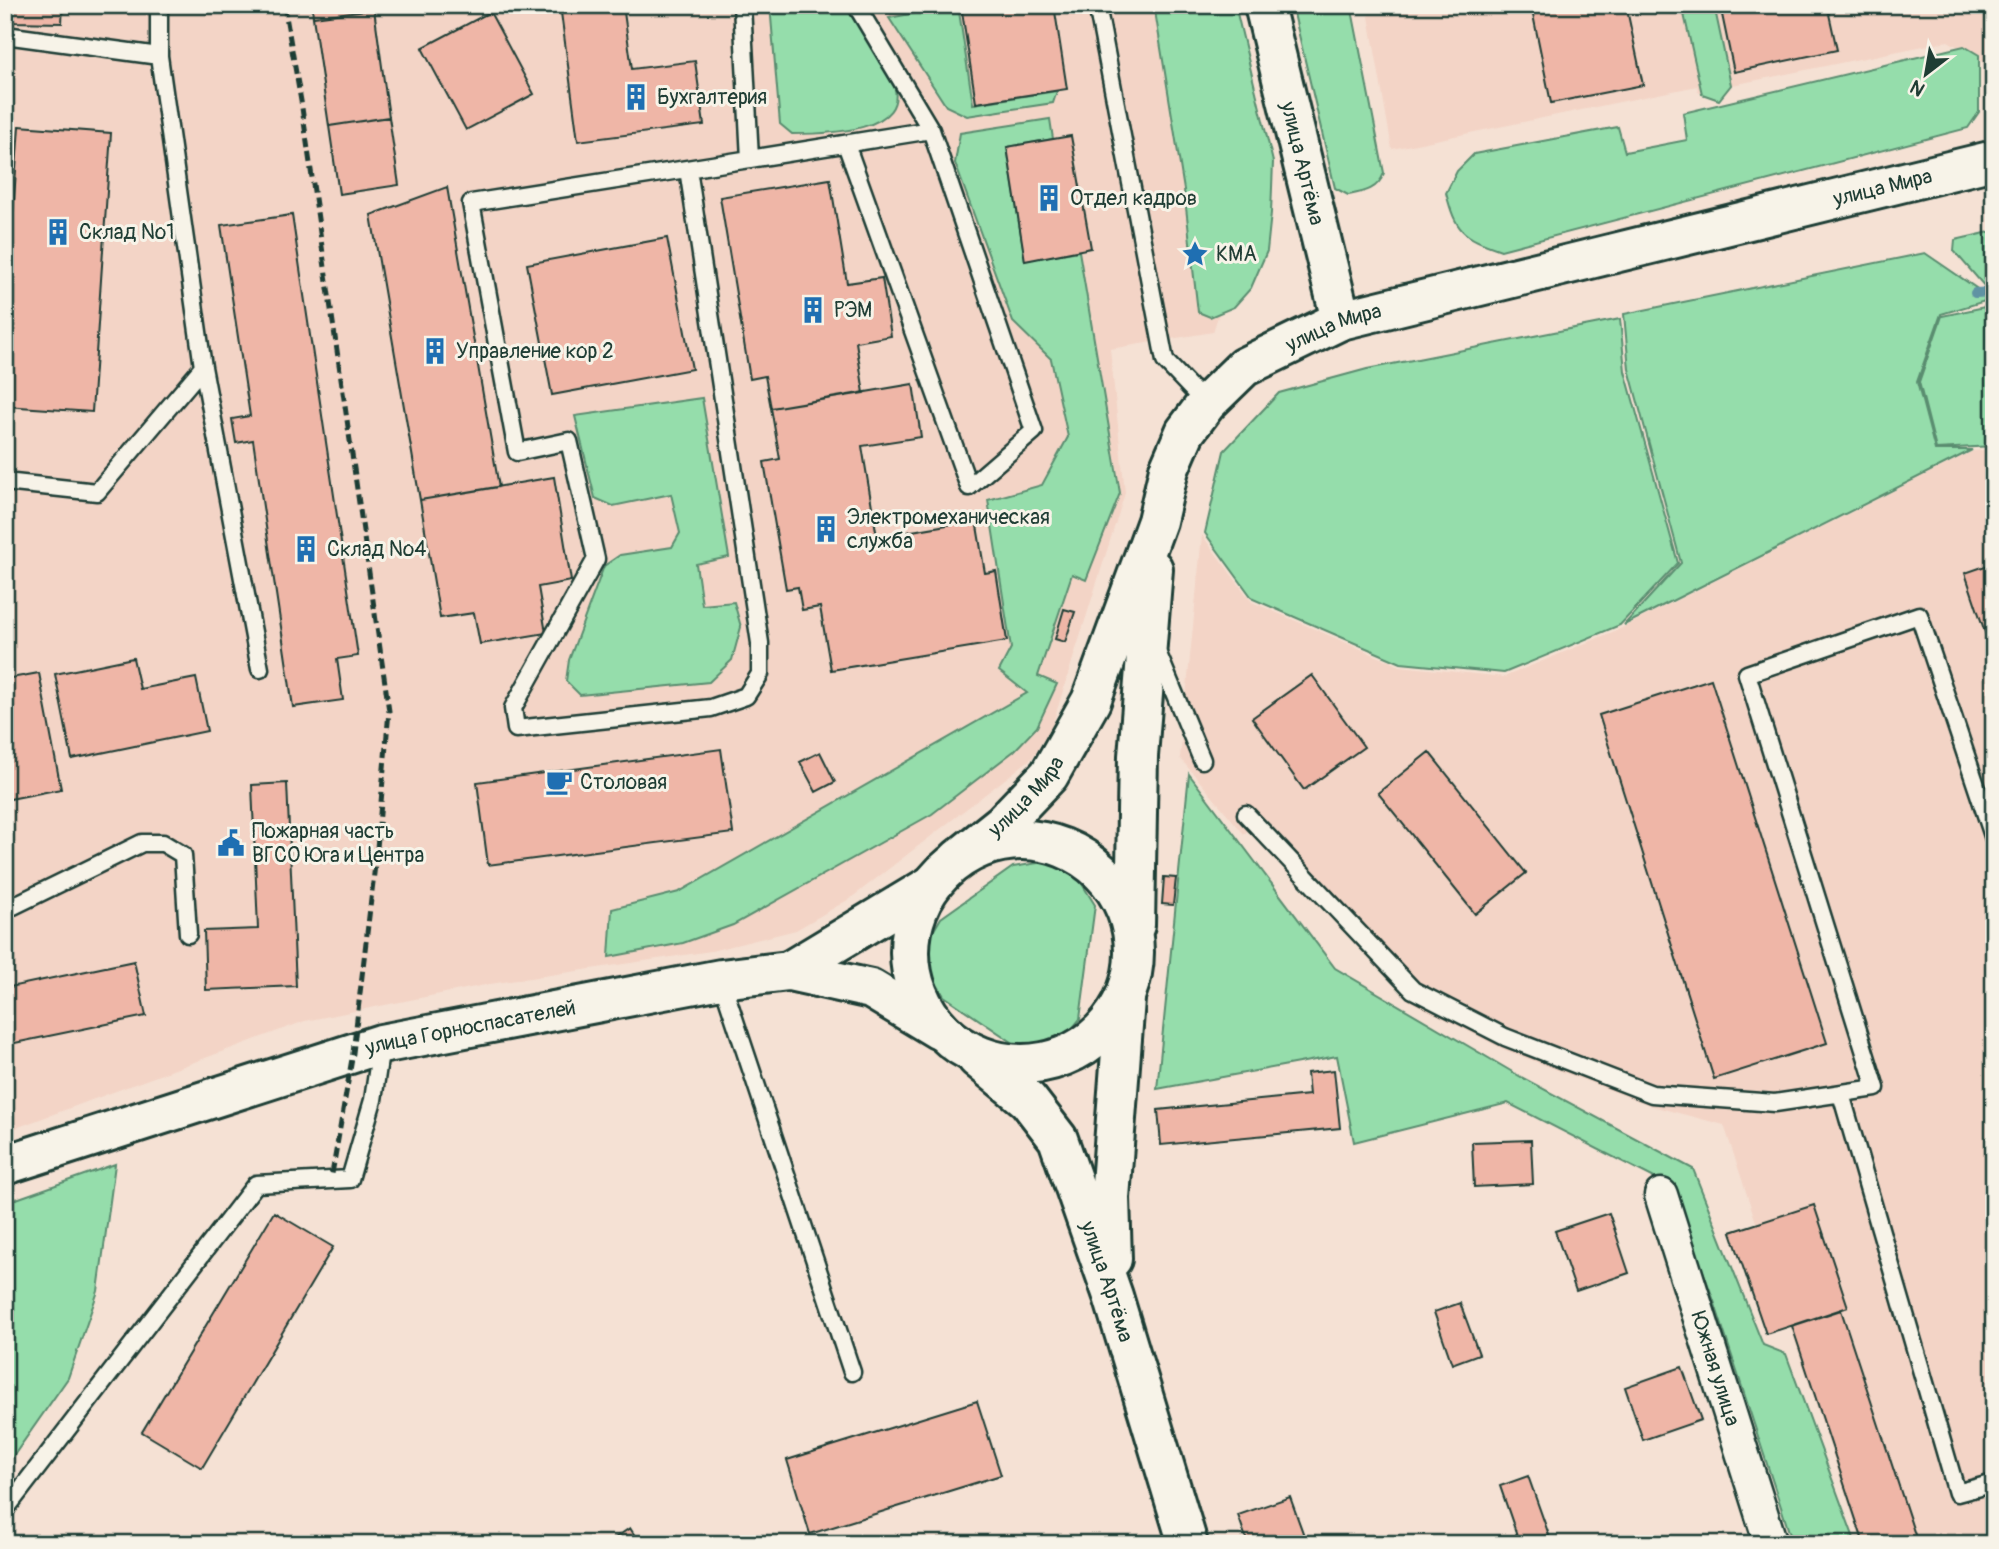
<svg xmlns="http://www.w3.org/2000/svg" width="1999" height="1549" font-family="Pangolin,sans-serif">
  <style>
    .built { fill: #f3d4c6 }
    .green { fill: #95ddab; stroke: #5a8d70; stroke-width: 2 }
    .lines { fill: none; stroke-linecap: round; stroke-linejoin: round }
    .stream { stroke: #6093a3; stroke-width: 10 }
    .building { fill: #efb6a7; stroke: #1f3d34; stroke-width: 2 }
    .service-casing { stroke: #1f3d34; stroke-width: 21 }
    .minor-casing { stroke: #1f3d34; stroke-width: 37 }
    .tertiary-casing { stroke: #1f3d34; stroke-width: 44 }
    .service { stroke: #f7f3e8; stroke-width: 16 }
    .minor { stroke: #f7f3e8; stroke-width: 32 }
    .tertiary { stroke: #f7f3e8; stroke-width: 38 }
    .rail { stroke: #1f3d34; stroke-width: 5; stroke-dasharray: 10 5; stroke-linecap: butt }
    .labels { text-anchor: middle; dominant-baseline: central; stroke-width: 6; stroke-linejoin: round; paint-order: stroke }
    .poi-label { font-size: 21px; fill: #1f3d34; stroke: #f7f3e8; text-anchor: start }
    .street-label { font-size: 21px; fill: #1f3d34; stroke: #f7f3e8 }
  </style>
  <rect width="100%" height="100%" fill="#f5e1d4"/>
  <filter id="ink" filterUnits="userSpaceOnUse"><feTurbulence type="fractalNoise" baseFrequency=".0143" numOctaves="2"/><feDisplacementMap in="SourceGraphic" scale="14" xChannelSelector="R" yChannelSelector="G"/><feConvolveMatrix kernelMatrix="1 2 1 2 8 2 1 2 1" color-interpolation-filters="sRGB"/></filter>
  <g filter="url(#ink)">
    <path class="built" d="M5,5H1203L1260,185L1213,332L1110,349L1125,493L1052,726L1032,758L851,898L796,930L711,951L490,984L305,1021L5,1132Z
      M1367,5H1994V64H1986L1948,41L1698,92L1697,86L1392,149Z
      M1994,449V1544H1862L1724,1125L1652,1106L1505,1050L1408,1000L1264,817L1244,834L1180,758L1202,535L1252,602L1400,666L1504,677L1622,628L1973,451Z"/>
    <path class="green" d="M770,5H845C860,29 881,54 892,80C915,133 824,134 792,134L780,124Z
      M958,5L973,104L1057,91L1053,103L967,116L946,106L889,18Z
      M1154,5H1235L1273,162L1271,213L1267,251L1251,288L1234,307L1210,317L1198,312L1184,190Z
      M1292,5H1351L1384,173C1378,190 1364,192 1348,195L1335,188Z
      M1682,5H1714L1731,85L1719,100L1702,94Z
      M1964,46L1979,55V112L1968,128L1501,250C1462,237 1456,231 1446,193L1457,171L1474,154L1618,127L1625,152L1687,140L1683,113Z
      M1050,119L1053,139L1007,147L1025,260L1079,251L1120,493L1086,580L1072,574L1038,676L1057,684L1037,727L1014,751L932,814L733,925L683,943L609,957L612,909L679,892L1027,693L999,671L1011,648L988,500L1042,485L1068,437L1051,359L1013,322L955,163L960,133Z
      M1994,231V288H1986L1954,251L1955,240Z
      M1925,253L1992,299L1941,314L1917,382L1935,450H1972L1624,625L1681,563L1629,369L1624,314Z
      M1994,305V446L1936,449L1919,382L1942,316Z
      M1620,319L1625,371L1678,563L1620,625L1504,673L1401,663L1253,599L1205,533L1224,451L1279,393L1367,369Z
      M702,398L729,557L696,564L702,605L734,602L741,627L732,660L709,682L580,695L566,681L569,660L604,566L620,555L672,547L680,533L671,494L613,506L595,498L575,416Z
      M1189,774L1335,968L1521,1077L1693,1169L1763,1345L1786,1354L1856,1544H1793L1714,1301L1672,1187L1508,1103L1354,1142L1337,1056L1157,1089Z
      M1044,862L1074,871L1095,905L1080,1019L1062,1041L1042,1048L1015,1044L944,996L929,971L928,940L941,918L1013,867Z
      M115,1164L98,1291L68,1378L5,1468V1203Z"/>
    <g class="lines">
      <path class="stream" d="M1975,293L1994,292"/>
    </g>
    <path class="building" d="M12,5H63L62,23L12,22Z
      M312,5H373L374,9L313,17Z
      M560,5H623L632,69L695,61L704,125L578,141Z
      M961,5H1054L1067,89L976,103Z
      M1531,5H1626L1643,85L1551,103Z
      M1720,5H1827L1837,50L1734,72Z
      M374,9L389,117L329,126L313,17Z
      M490,12L534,94L466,130L422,48Z
      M389,117L399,185L339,194L329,126Z
      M19,126L111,133L92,412L5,406V331Z
      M1071,136L1091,248L1025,261L1007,147Z
      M830,179L847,283L882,278L891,336L856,342L864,393L771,408L765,376L750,379L720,197Z
      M447,187L499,487L420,500L371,215Z
      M292,215L358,656L337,659L343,700L293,707L253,440L236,443L232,419L250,416L221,225Z
      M667,238L692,369L552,395L527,264Z
      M913,384L921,437L862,446L877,537L976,520L985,573L996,571L1007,641L831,670L820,607L802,610L798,587L786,589L764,462L780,459L771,408Z
      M554,477L571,581L538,587L546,633L480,644L474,613L440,618L420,500Z
      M1994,563V659L1965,573Z
      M1064,609L1075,612L1065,642L1055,639Z
      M133,658L140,689L196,678L207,731L72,759L55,674Z
      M39,673L61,789L5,800V679Z
      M1312,675L1364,747L1304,790L1252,718Z
      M1711,679L1827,1043L1714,1079L1599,715Z
      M721,749L733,833L488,865L477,782Z
      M820,752L835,782L816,792L800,762Z
      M1429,752L1526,873L1475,914L1378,793Z
      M287,783L296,986L206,990L204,931L258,929L252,785Z
      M1164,877L1176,878L1173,905L1162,904Z
      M134,961L146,1016L5,1045V988Z
      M1334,1070L1340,1128L1161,1145L1158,1110L1309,1095L1307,1073Z
      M1531,1140L1533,1184L1474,1187L1472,1142Z
      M1814,1205L1848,1307L1766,1334L1731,1232Z
      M274,1212L333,1247L202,1468L142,1432Z
      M1609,1213L1629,1273L1576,1291L1555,1231Z
      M1460,1303L1479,1354L1452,1364L1434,1312Z
      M1841,1310L1918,1544H1864L1792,1326Z
      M1682,1367L1701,1420L1643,1440L1625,1387Z
      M977,1401L1001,1475L810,1534L787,1460Z
      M1528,1476L1549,1535L1520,1544L1500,1486Z
      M1290,1497L1307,1544H1248L1238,1515Z
      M630,1528L640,1544H606Z"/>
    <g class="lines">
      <defs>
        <path id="service" d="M742,5L750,159L931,130
          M1097,5L1165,361L1206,404
          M5,35L159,56V5
          M159,56L203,367L260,669
          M846,144L969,487L1034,431L931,130L856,5
          M688,169L760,643V674L746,696L711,708L516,729L513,708L596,559L569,441L517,452L471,203L750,159
          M5,482L97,492L203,367
          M1156,649L1202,760
          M1246,814L1413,990L1505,1037L1652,1094L1775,1103L1876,1088L1747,674L1919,615L1994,839
          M5,910L142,843H163L183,855L188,934
          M721,979L852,1372
          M1841,1094L1957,1493L1994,1483
          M5,1510L256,1184L350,1179L373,1100L381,1046"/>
        <g id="minor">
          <path id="s1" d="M1661,1195L1771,1544"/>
        </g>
        <g id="tertiary">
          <path id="s2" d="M1264,5L1341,320"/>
          <circle cx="1022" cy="952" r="112"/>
          <path id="s3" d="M958,859L1003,823L1049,775L1091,701L1157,521L1169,469L1185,432L1206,404L1244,367L1341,320L1994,160"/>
          <path d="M1135,925L1138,756L1153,569"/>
          <path d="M789,971L930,886"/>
          <path id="s4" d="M977,1058L1028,1100L1058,1139L1113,1296L1188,1544"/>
          <path id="s5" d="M5,1165L381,1044L721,979L789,971L871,989L939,1030"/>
          <path d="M1112,1259L1110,1198L1125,999"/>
        </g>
      </defs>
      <use href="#service" class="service-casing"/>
      <use href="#minor" class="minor-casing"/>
      <use href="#tertiary" class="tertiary-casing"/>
      <use href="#service" class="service"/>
      <use href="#minor" class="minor"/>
      <use href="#tertiary" class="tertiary"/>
      <path class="rail" d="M284,5L301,101L389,711L377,848L353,1053L332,1174"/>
    </g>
  </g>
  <defs>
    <symbol id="building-bare" viewBox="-9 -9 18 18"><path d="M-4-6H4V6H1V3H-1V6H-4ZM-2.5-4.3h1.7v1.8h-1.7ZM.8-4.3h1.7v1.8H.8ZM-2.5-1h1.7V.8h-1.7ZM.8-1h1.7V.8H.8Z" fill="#1f6fb2" stroke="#f7f3e8" stroke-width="2.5" paint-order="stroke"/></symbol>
    <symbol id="sight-bare" viewBox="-9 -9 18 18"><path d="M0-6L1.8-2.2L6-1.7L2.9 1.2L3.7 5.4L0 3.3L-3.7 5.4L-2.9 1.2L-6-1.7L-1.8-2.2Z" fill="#1f6fb2" stroke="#f7f3e8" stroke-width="2.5" paint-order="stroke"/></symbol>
    <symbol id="cafe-bare" viewBox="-9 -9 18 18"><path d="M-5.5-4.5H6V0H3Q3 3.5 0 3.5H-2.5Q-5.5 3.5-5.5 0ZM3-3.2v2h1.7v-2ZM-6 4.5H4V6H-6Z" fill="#1f6fb2" stroke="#f7f3e8" stroke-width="2.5" paint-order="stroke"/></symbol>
    <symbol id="civic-bare" viewBox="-9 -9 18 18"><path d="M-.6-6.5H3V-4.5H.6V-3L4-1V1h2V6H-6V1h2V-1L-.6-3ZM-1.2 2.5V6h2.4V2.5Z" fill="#1f6fb2" stroke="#f7f3e8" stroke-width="2.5" paint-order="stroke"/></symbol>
  </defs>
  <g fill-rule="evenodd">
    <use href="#building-bare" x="617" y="78" width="38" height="38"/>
    <use href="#building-bare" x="1030" y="179" width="38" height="38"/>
    <use href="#building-bare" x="39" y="213" width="38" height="38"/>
    <use href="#sight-bare" x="1176" y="235" width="38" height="38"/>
    <use href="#building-bare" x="794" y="291" width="38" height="38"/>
    <use href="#building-bare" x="416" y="332" width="38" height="38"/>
    <use href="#building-bare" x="807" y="510" width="38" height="38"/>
    <use href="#building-bare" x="287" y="530" width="38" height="38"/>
    <use href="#cafe-bare" x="540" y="763" width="38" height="38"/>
    <use href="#civic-bare" x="212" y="824" width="38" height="38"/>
  </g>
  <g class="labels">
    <g class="poi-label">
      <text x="657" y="97">Бухгалтерия</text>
      <text x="1070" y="198">Отдел кадров</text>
      <text x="79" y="232">Склад №1</text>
      <text x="1216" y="254">КМА</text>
      <text x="834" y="310">РЭМ</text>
      <text x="456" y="351">Управление кор 2</text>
      <text x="847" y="517">Электромеханическая<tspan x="847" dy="24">служба</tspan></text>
      <text x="327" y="549">Склад №4</text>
      <text x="580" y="782">Столовая</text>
      <text x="252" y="831">Пожарная часть<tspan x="252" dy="24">ВГСО Юга и Центра</tspan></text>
    </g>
    <g class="street-label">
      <text stroke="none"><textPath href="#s2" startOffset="163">улица Артёма</textPath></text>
      <text stroke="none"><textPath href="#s3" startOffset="1248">улица Мира</textPath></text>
      <text stroke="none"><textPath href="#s3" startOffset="681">улица Мира</textPath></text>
      <text stroke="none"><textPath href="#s3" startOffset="93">улица Мира</textPath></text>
      <text stroke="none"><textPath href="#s5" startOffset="486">улица Горноспасателей</textPath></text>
      <text stroke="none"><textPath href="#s4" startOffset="266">улица Артёма</textPath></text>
      <text stroke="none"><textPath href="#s1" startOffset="182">Южная улица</textPath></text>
    </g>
  </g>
  <rect width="1999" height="1549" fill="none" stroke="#f7f3e8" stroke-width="28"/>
  <rect x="14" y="14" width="1971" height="1521" fill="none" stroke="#1f3d34" stroke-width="2.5" filter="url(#ink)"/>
  <g transform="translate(1926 74) rotate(211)" stroke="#f7f3e8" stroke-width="5" paint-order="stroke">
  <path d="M0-5L12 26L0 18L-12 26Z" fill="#1f3d34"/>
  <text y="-10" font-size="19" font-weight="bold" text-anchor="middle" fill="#1f3d34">N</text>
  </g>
</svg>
